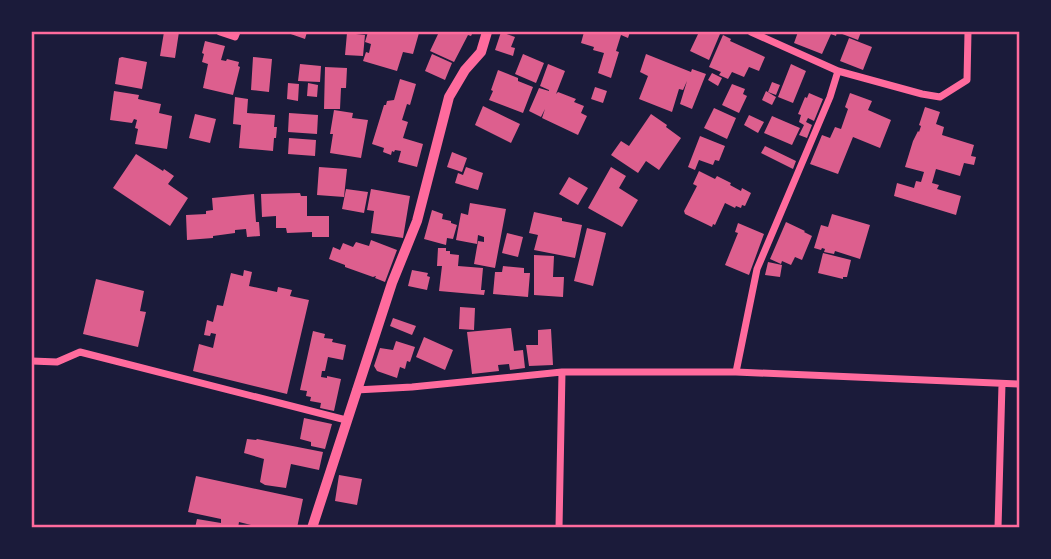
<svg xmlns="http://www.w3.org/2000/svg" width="1051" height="559" font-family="'Asap Condensed',sans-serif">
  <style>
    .building { fill: #dd5f8e }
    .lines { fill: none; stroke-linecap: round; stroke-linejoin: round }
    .minor { stroke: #ff6b9d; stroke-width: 7 }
    .secondary { stroke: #ff6b9d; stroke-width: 10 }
    .neatline { fill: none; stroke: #ff6b9d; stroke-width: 2.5 }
  </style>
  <rect width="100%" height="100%" fill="#1b1b3a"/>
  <path class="building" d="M164,32H179L175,58L160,56Z
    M285,32H307L305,39Z
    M368,32H413L419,33L413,54L403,52L397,71L363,61L366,52L369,53L371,44L365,42Z
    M439,32H473L471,36L468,35L454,62L430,51Z
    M501,32L515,37L511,47L515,48L513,56L495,50Z
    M584,32H630L628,38L621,35L616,51L619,52L611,78L598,73L604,53L593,50L594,47L581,43Z
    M699,32H713L720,34L709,60L690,51Z
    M798,32H861L858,40L837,32L836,36L831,34L822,54L794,43Z
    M347,33L365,35L363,56L345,55Z
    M723,35L731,39L730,41L765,57L759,71L749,67L744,77L732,72L728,79L719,75L721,72L709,67Z
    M849,38L872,47L863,70L840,61Z
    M205,41L225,46L221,60L226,61L227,59L239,62L238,66L240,67L233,95L203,88L208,64L202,62L204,54L202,53Z
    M432,54L452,63L445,80L425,71Z
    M523,54L544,63L536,83L515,74Z
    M646,54L691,72L692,69L706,74L692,109L680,104L687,81L683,90L679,89L672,112L639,99L648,76L640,72Z
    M122,57L147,62L142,89L115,84L119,58Z
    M253,57L272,59L269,92L251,90Z
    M300,64L321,66L320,82L298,81Z
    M548,64L565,71L556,94L558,92L576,99L574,102L584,106L581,113L587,116L578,135L542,118L545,109L541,117L529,111L539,88L549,91V90L540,86Z
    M791,64L806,71L793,103L778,97Z
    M325,67L347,68L346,88H341L340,109H324Z
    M498,70L518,78V81L533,87L523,113L489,100L493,91L491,90Z
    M712,73L722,78L718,86L708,80Z
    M400,79L416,84L410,105L407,104L402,120L408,122L403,138L423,144L417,167L398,162L401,151L395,150L394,152L392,151L391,155L383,152L384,148L372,144L384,105H386L387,101L394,100Z
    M772,82L780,85L776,95L768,92Z
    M288,83L299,84L298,101L287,99Z
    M308,83L318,85L317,97L307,96Z
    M732,84L745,89L743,94L747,96L739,113L722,105Z
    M595,87L607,91L603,103L591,99Z
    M114,91L139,95L138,99L161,104L159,113L172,116L167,149L135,144L138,129L135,128L137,120L134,119L132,123L110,120Z
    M766,91L776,97L772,105L762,100Z
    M809,93L823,99L814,121L808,118L806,122L812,125L807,138L799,135L804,125L799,122L801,115L798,114L805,97L807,98Z
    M850,93L872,101L868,110L891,120L880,148L853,137L838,174L810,164L822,135L830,138L835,127L841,129L848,109L845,107Z
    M235,97L248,99L247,113L275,115L274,127H277L276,138H274L273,151L239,148L241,125L233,124Z
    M483,106L520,124L511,143L475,125Z
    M925,107L940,112L936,124L944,127L942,135L974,145L971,156L976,157L974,165L964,163L960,176L936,169L932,183L939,185L937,189L961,196L956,215L894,196L897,183L914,188L916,181L921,182L924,172L905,167L913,141L918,131L919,132L921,126L919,125Z
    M714,108L736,118L727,139L704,128Z
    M334,110L353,113L352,118L368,120L361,158L330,153L333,134H330Z
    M289,113L318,115L317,134L288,132Z
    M195,114L216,119L210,143L189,138Z
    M651,114L667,125L666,127L681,138L659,170L646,161L638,173L611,155L621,141L629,146Z
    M749,115L764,122L758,133L744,125Z
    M772,116L800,128L792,145L764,133Z
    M700,136L725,146L719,161L715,160L713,165L699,160L695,170L688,167Z
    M289,138L316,140L315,156L288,154Z
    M765,146L796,161L793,169L761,153Z
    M452,152L467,158L462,172L447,167Z
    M136,154L163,171L164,169L174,176L168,184L188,198L170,226L113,188Z
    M319,167L347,169L344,197L317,195Z
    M466,167L483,173L478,190L455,183L458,173L463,175Z
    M611,167L626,176L619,188L638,200L622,227L588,208Z
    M699,171L715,179L717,176L731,183L730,185L741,191L742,188L751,193L745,206L742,205L741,208L736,206L735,208L725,203L715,225L713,224L712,227L685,214L684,211L697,186L693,184Z
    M569,177L588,188L578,205L559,194Z
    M346,189L368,192L364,213L342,209Z
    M371,189L410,196L403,238L371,233L374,211L367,210Z
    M300,193L301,196H307V216H329V237H312V232L287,233L286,228H276V216L262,217L261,194Z
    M254,194L256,222H259L260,236L247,237L246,229L235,230V233L213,236V238L187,240L186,215L206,214V211L213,210L212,198Z
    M470,203L506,209L495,268L474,264L478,241L484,242V237L478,235L477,244L456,240L461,213L468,215Z
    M432,210L443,214L442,219L451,221V223L457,225L453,239L447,238L446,245L424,239Z
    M534,212L562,218V221L582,225L575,258L534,250L538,235L529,233Z
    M832,214L870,225L860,259L835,251L834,254L824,252L825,249L822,248L821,250L814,248L821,225L828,227Z
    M786,222L805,231L804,232L812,236L802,260L795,257L791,265L782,261L781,264L770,259Z
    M738,223L764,234L749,275L725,265L738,233L735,232Z
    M587,228L606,233L593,286L574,281Z
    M507,233L523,237L518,257L502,253Z
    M371,240L397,250L385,282L375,278L376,276L373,277L345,267V265L329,259L333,247L340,250L343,243L353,247L356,242L369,246Z
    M438,248H446V251H450V254L459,255L458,266L483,268L481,290H485L484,295L439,291L442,266H437Z
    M823,253L851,260L847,277H843V279L818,273Z
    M534,255L554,256L553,277H564L563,297L534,295Z
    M768,262L782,265L780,277L765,275Z
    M503,266L524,268V273H530L528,297L493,294L495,272H502Z
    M244,270L252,272L249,286L277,292L278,287L292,290L290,296L309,300L287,394L193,371L199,344L213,348L216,334L211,333L210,336L204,335L207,320L213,322L217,305L223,306L231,273L243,276Z
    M412,270L428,273L427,276L430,277L427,290L408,286Z
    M96,279L144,291L140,311L146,312L138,347L83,334Z
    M460,307L475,308L474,330L459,329Z
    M393,318L416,326L412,335L390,326Z
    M511,328L514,351L523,350L525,368L510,370L509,364L498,365L499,371L472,374L467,332Z
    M551,329L553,365L529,366L526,345H538V330Z
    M313,331L325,334L324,338L333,339L332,342L346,345L343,360L328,357L325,371H322L321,377L327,378V376L341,379L334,411L320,408L321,403L310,401L311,397L306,396L307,391L300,390Z
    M424,337L453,350L445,370L416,357Z
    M396,341L415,347L410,362L407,361L405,369L400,367L397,378L377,371L374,366L380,348L393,350Z
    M304,418L332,424L325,449L311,446V442L300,439Z
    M247,439L256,440L257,439L323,452L319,470L291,464L286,488L265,485L260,482L264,459L244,453Z
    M339,475L362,479L357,505L335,501Z
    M196,476L303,499L297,528H263L239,522L238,528L223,525V528H195L197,519L221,523V519L188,512Z"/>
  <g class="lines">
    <path class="minor" d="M220,32L235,37L237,32
      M751,32L838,71L922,94L940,97L967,80L968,32
      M32,361L57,362L80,352L346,420
      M736,372L757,269L830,97L838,71
      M356,390L412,387L562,372H736L1020,384
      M559,528L562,372
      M998,528L1002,384"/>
    <path class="secondary" d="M312,528L392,283L417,221L449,97L465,70L481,52L487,32"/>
  </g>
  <rect width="1051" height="559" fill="none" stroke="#1b1b3a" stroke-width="66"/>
  <rect x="33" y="33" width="985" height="493" class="neatline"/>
</svg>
